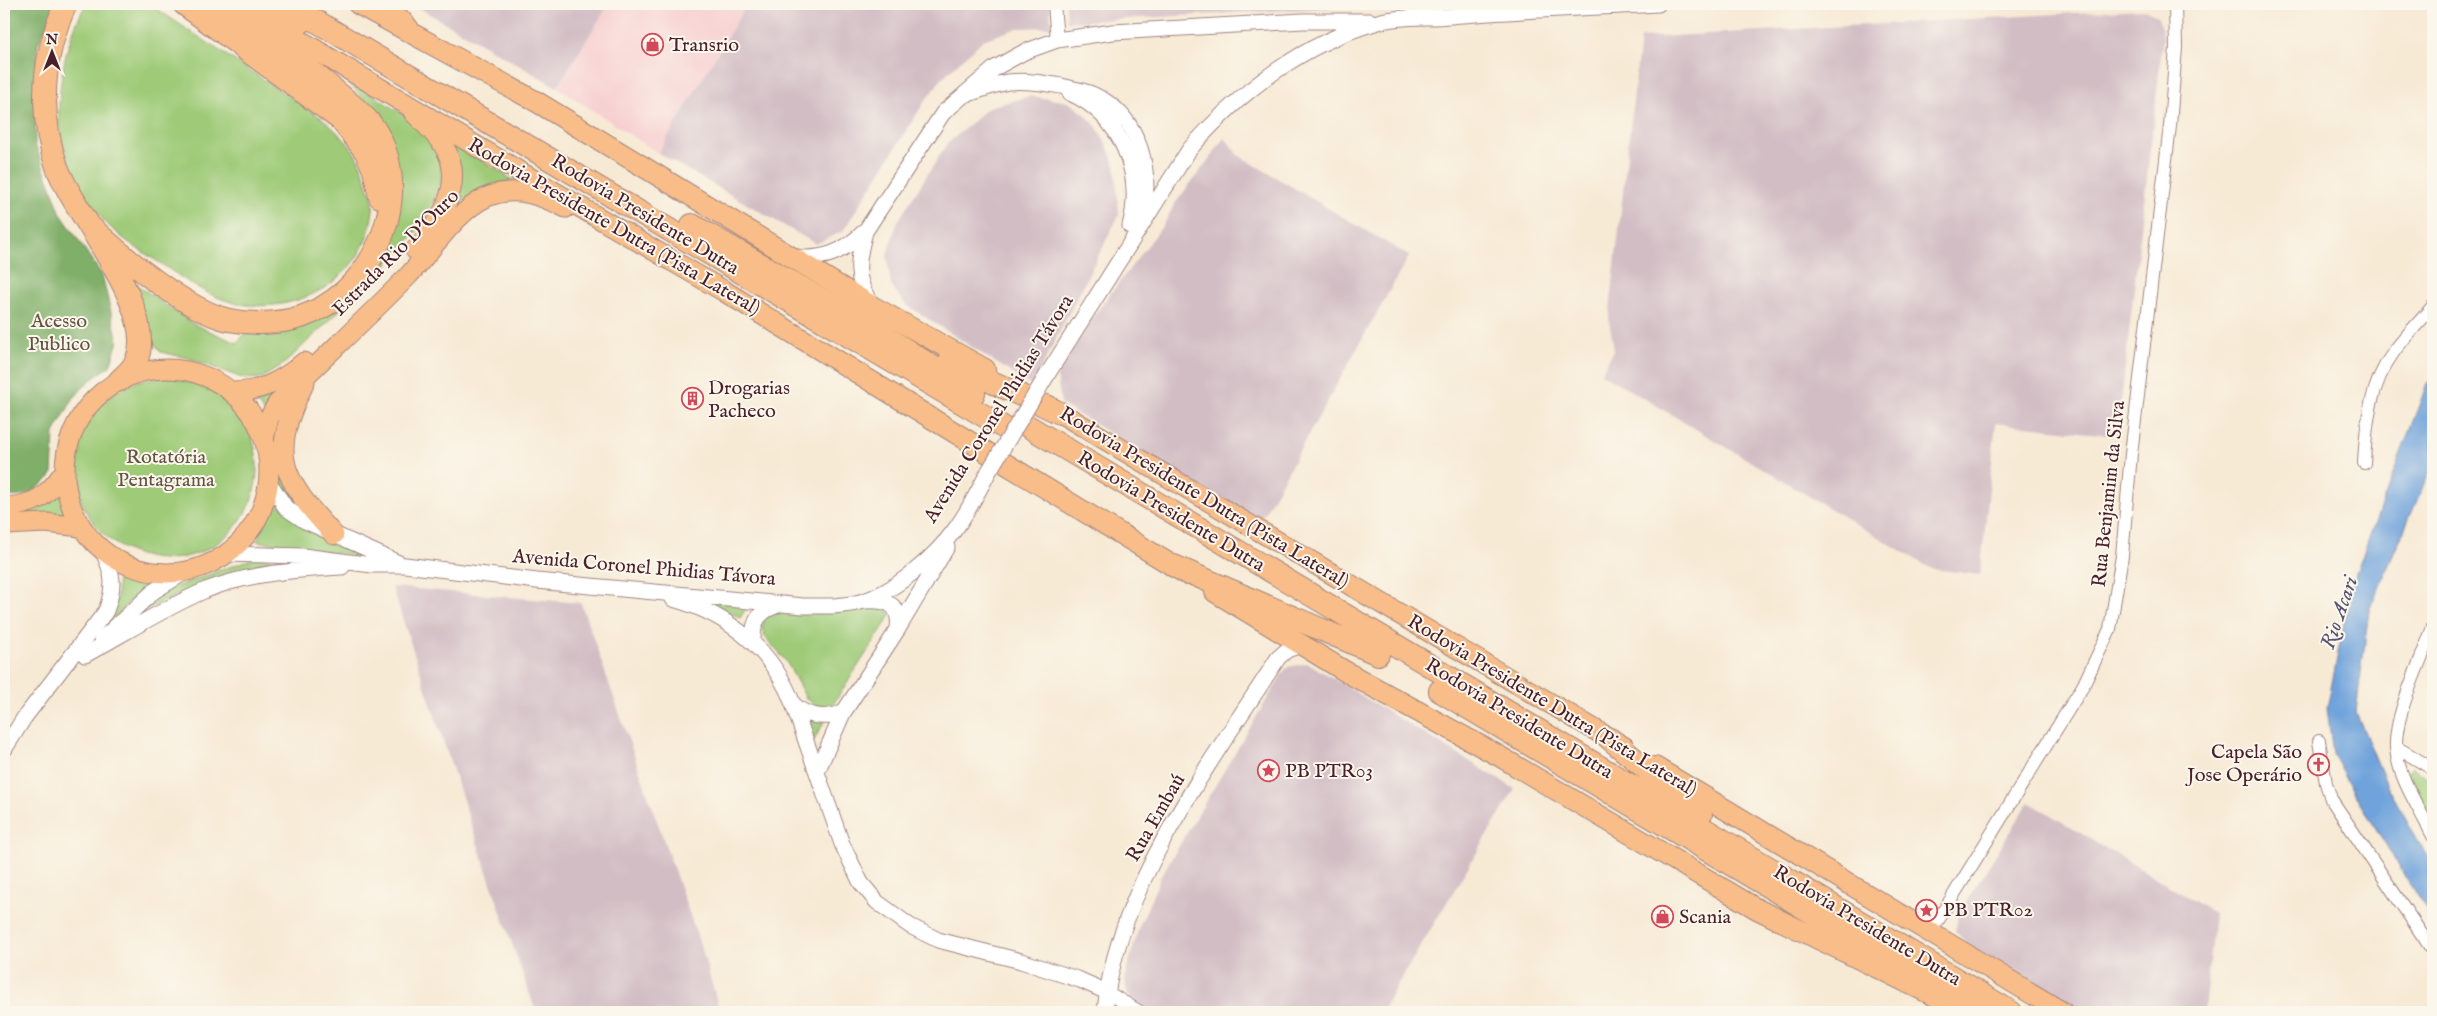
<svg xmlns="http://www.w3.org/2000/svg" width="2437" height="1016" font-family="'IM FELL English',serif">
  <style>
    .built { fill: #f7cfd0 }
    .industrial { fill: #d2bdc5 }
    .green { fill: #9fcb78; stroke: #747552 }
    .forest { fill: #7faf68; stroke: #64674a }
    .water { fill: #70a3db; stroke: #5d6183 }
    .lines { fill: none; stroke-linecap: round; stroke-linejoin: round }
    .minor-casing { stroke: #a08480; stroke-width: 14 }
    .tertiary-casing { stroke: #a08480; stroke-width: 17 }
    .primary-casing { stroke: #a08480; stroke-width: 21 }
    .trunk-casing { stroke: #a08480; stroke-width: 22 }
    .motorway-casing { stroke: #a08480; stroke-width: 24 }
    .minor { stroke: #fff; stroke-width: 12 }
    .tertiary { stroke: #fff; stroke-width: 15 }
    .primary { stroke: #f8bd88; stroke-width: 19 }
    .trunk { stroke: #f8bd88; stroke-width: 20 }
    .motorway { stroke: #f8bd88; stroke-width: 22 }
    .tertiary-bridge-casing { stroke: #a08480; stroke-width: 17; stroke-linecap: butt }
    .tertiary-bridge { stroke: #fff; stroke-width: 15 }
    .labels { text-anchor: middle; dominant-baseline: central; stroke-width: 4; stroke-linejoin: round; paint-order: stroke }
    .poi-label { font-size: 20px; fill: #4a1f2b; stroke: #fbf7ec; text-anchor: start }
    .street-label { font-size: 20px; fill: #4a1f2b; stroke: #fbf7ec }
    .park-label { font-size: 20px; fill: #645342; stroke: #fbf7ec }
    .water-label { font-size: 21px; font-style: italic; fill: #595471; stroke: #fbf7ec }
  </style>
  <rect width="100%" height="100%" fill="#fbf7ec"/>
  <filter id="ink" filterUnits="userSpaceOnUse"><feTurbulence type="fractalNoise" baseFrequency=".02" numOctaves="2"/><feDisplacementMap in="SourceGraphic" scale="10" xChannelSelector="R" yChannelSelector="G"/><feConvolveMatrix kernelMatrix="1 2 1 2 8 2 1 2 1" color-interpolation-filters="sRGB"/></filter>
  <filter id="wash" filterUnits="userSpaceOnUse"><feTurbulence type="fractalNoise" baseFrequency=".0096" numOctaves="4" result="noise"/><feDisplacementMap in="SourceGraphic" scale="20" xChannelSelector="R" yChannelSelector="G"/><feGaussianBlur stdDeviation="1.12" result="paint"/><feColorMatrix in="noise" values="0 0 0 0 0 0 0 0 0 0 0 0 0 0 0 0 0 1.4 0 .05"/><feComposite in="paint" operator="in"/></filter>
  <g filter="url(#wash)">
    <rect width="100%" height="100%" fill="#f7ead5"/>
    <path class="built" d="M609,4H747L658,153L557,87Z"/>
    <path class="industrial" d="M412,4H609L557,87Z
      M747,4H1050L1051,27L1018,28L983,40L942,78L923,104L843,231L816,244L658,153Z
      M1066,4H1404L1067,22Z
      M2142,9L2157,16L2162,28L2163,38L2117,436L1996,423L1980,575L1932,569L1601,373L1614,350L1609,319L1640,38Z
      M1031,96L1068,102L1085,114L1096,126L1105,141L1115,166L1119,215L1032,386L905,304L891,285L887,255L898,221L947,144L989,107Z
      M1225,138L1238,155L1409,256L1259,523L1061,404L1057,376L1092,318L1164,224L1174,205Z
      M392,587L581,603L702,950L720,1012H536L487,872Z
      M1308,663L1515,789L1381,1012H1151L1130,999L1126,989L1125,976L1139,927L1161,876L1284,671L1288,667Z
      M2029,802L2214,913L2204,1012H2081L1970,947L1955,931L1959,913Z"/>
    <path class="green" d="M86,4H149L323,119C348,142 357,150 367,183C369,189 372,195 373,201C374,210 371,222 369,231C354,282 299,311 247,305C216,302 188,282 163,265C140,250 114,235 98,213C82,193 63,153 59,127C58,121 59,114 59,108C60,71 68,37 86,4Z
      M338,72L411,120L433,141L441,160V183L425,222L377,275L284,364L262,378L245,379L188,358L161,352L147,334L130,280L193,324L237,343L245,334L258,329L305,323L387,247L365,101Z
      M451,142L515,181C482,185 475,191 450,213Z
      M300,374L264,413L252,395Z
      M75 468a91 91 0 1 1 182 0a91 91 0 1 1-182 0Z
      M295,389L279,424L309,515L295,510L276,481V461L271,426Z
      M61,489L65,505L73,520L4,516Z
      M274,502L369,558L257,541Z
      M257,557L302,564L199,586L138,613L166,590Z
      M118,566L133,575L160,582L128,602L104,632L117,597Z
      M707,600L749,604L740,618Z
      M883,605L891,615L832,706H816L806,698L786,661L765,637L762,626L767,612Z
      M801,718L825,721L811,745Z
      M2412,767L2433,781V830L2402,777Z"/>
    <path class="forest" d="M4,4H57L38,44L35,144L61,214L102,275L118,341L110,366L88,382L73,399L54,433L52,475C38,489 24,501 4,495Z"/>
    <path class="water" d="M2433,376V464L2369,610L2356,712L2387,785L2433,867V921L2354,793L2333,754L2327,708L2352,583L2427,384Z"/>
  </g>
  <g filter="url(#ink)">
    <g class="lines">
      <defs>
        <path id="minor" d="M1054,4L1057,40
          M2364,463C2366,424 2370,385 2393,353C2405,336 2420,322 2433,306
          M2433,627C2422,660 2394,714 2396,748C2398,778 2420,809 2433,836
          M2319,741L2326,783L2331,799L2433,951
          M2396,747L2433,769
          M1930,933L2083,686L2110,629L2122,556L2131,454L2170,126L2176,47L2175,4
          M1107,992L1140,1012"/>
        <path id="tertiary" d="M1070,93C1121,116 1144,173 1130,226
          M968,94C981,90 995,84 1008,82C1026,80 1044,83 1061,86C1072,89 1084,90 1094,95C1141,116 1154,174 1141,220
          M865,232C857,260 854,280 872,305
          M792,257C824,261 844,252 866,230L943,113L995,68L1024,52L1057,40L1113,32L1303,21H1370
          M1047,375L1189,150C1239,92 1303,43 1378,22C1398,16 1428,18 1450,16C1519,10 1589,8 1658,4
          M269,482L286,508L305,521L401,564
          M227,554L303,556L372,565H405L537,581L803,606C822,606 841,607 860,602C894,593 936,556 956,528C969,510 979,490 989,471
          M673,599C728,614 773,650 793,704L842,844L861,883L877,902L910,926L938,940L1021,961L1080,980L1107,992
          M865,601C887,600 901,603 898,629
          M102,639L154,591L185,572
          M753,642C752,620 760,610 781,604
          M85,655C125,633 164,608 206,590C249,573 297,570 342,567
          M793,704C808,718 824,719 843,713
          M4,750L24,718L106,611C115,586 114,574 102,550
          M817,772L843,713L898,629L947,547
          M1105,1012C1115,888 1212,762 1278,658L1287,650L1301,645"/>
        <path id="primary" d="M413,112C424,124 438,135 446,150C465,185 439,224 415,250
          M65 471a102 102 0 1 1 204 0a102 102 0 1 1-204 0Z
          M305,382C268,456 281,477 334,535
          M232,392C261,392 282,381 304,362
          M264,439L269,418L277,404C320,361 365,320 407,277C430,253 457,210 487,197C515,185 540,195 566,208
          M4,507C36,505 46,497 64,472
          M4,525L46,523L81,527"/>
        <path id="trunk" d="M239,4L513,168L724,291L988,453
          M358,4L537,102L872,306L985,369
          M1047,405L1624,747
          M1006,464L1188,575
          M1215,592L1348,673L1499,756L1757,909L1941,999
          M1655,767L2062,1012"/>
        <path id="motorway" d="M66,4C42,55 38,113 57,167C75,216 157,308 137,359C134,368 126,374 120,380
          M184,4L341,120L366,152L374,170L380,197
          M255,4L300,23
          M287,4L1003,427
          M377,4L399,19L408,29
          M692,225L873,329L974,393
          M92,228C123,257 187,311 229,320C255,325 287,324 311,313C378,284 415,191 374,128C365,115 351,104 339,94C301,61 258,33 217,4
          M949,363L1021,395
          M1039,403L1060,413
          M1026,425L2011,1012
          M1174,566L1378,654
          M1440,691L1979,1012
          M1610,739L1701,814"/>
      </defs>
      <use href="#minor" class="minor-casing"/>
      <use href="#tertiary" class="tertiary-casing"/>
      <use href="#primary" class="primary-casing"/>
      <use href="#trunk" class="trunk-casing"/>
      <use href="#motorway" class="motorway-casing"/>
      <use href="#minor" class="minor"/>
      <use href="#tertiary" class="tertiary"/>
      <use href="#primary" class="primary"/>
      <use href="#trunk" class="trunk"/>
      <use href="#motorway" class="motorway"/>
      <defs>
        <path id="tertiary-bridge" d="M989,471L1047,375"/>
      </defs>
      <use href="#tertiary-bridge" class="tertiary-bridge-casing"/>
      <use href="#tertiary-bridge" class="tertiary-bridge"/>
    </g>
  </g>
  <defs>
    <symbol id="shop-ring" viewBox="-11 -11 22 22"><circle r="9.5" fill="#fbf7ec" stroke="#d1495b" stroke-width="1.5"/><path d="M-5-2.5h2.3a2.7 3.5 0 0 1 5.4 0H5L5.5 6h-11ZM-1.5-2.5h3a1.5 2.3 0 0 0-3 0Z" fill="#d1495b"/></symbol>
    <symbol id="building-ring" viewBox="-11 -11 22 22"><circle r="9.5" fill="#fbf7ec" stroke="#d1495b" stroke-width="1.5"/><path d="M-4-6H4V6H1V3H-1V6H-4ZM-2.5-4.3h1.7v1.8h-1.7ZM.8-4.3h1.7v1.8H.8ZM-2.5-1h1.7V.8h-1.7ZM.8-1h1.7V.8H.8Z" fill="#d1495b"/></symbol>
    <symbol id="church-ring" viewBox="-11 -11 22 22"><circle r="9.5" fill="#fbf7ec" stroke="#d1495b" stroke-width="1.5"/><path d="M-1.2-6h2.4v3.5h3.3v2.4h-3.3V6h-2.4V-.1h-3.3v-2.4h3.3Z" fill="#d1495b"/></symbol>
    <symbol id="sight-ring" viewBox="-11 -11 22 22"><circle r="9.5" fill="#fbf7ec" stroke="#d1495b" stroke-width="1.5"/><path d="M0-6L1.8-2.2L6-1.7L2.9 1.2L3.7 5.4L0 3.3L-3.7 5.4L-2.9 1.2L-6-1.7L-1.8-2.2Z" fill="#d1495b"/></symbol>
  </defs>
  <g fill-rule="evenodd">
    <use href="#shop-ring" x="640" y="32" width="25" height="25"/>
    <use href="#building-ring" x="680" y="386" width="25" height="25"/>
    <use href="#church-ring" x="2306" y="752" width="25" height="25"/>
    <use href="#sight-ring" x="1256" y="758" width="25" height="25"/>
    <use href="#sight-ring" x="1914" y="898" width="25" height="25"/>
    <use href="#shop-ring" x="1650" y="904" width="25" height="25"/>
  </g>
  <g class="labels">
    <g class="poi-label">
      <text x="669" y="45">Transrio</text>
      <text x="708" y="388">Drogarias<tspan x="708" dy="23">Pacheco</tspan></text>
      <text x="2302" y="752" text-anchor="end">Capela São<tspan x="2302" dy="23">Jose Operário</tspan></text>
      <text x="1285" y="771">PB PTR03</text>
      <text x="1943" y="910">PB PTR02</text>
      <text x="1679" y="917">Scania</text>
    </g>
    <g class="street-label">
      <text transform="translate(645 215) rotate(31)">Rodovia Presidente Dutra</text>
      <text transform="translate(614 227) rotate(30)">Rodovia Presidente Dutra (Pista Lateral)</text>
      <text transform="translate(396 253) rotate(-45)">Estrada Rio D'Ouro</text>
      <text transform="translate(999 409) rotate(-58)">Avenida Coronel Phidias Távora</text>
      <text transform="translate(2109 494) rotate(-84)">Rua Benjamim da Silva</text>
      <text transform="translate(1204 498) rotate(31)">Rodovia Presidente Dutra (Pista Lateral)</text>
      <text transform="translate(1171 512) rotate(31)">Rodovia Presidente Dutra</text>
      <text transform="translate(644 568) rotate(5)">Avenida Coronel Phidias Távora</text>
      <text transform="translate(1552 706) rotate(31)">Rodovia Presidente Dutra (Pista Lateral)</text>
      <text transform="translate(1519 719) rotate(31)">Rodovia Presidente Dutra</text>
      <text transform="translate(1156 818) rotate(-60)">Rua Embaú</text>
      <text transform="translate(1867 926) rotate(31)">Rodovia Presidente Dutra</text>
    </g>
    <g class="park-label">
      <text x="59" y="321">Acesso<tspan x="59" dy="23">Publico</tspan></text>
      <text x="166" y="457">Rotatória<tspan x="166" dy="23">Pentagrama</tspan></text>
    </g>
    <g class="water-label">
      <text transform="translate(2340 613) rotate(-71)">Rio Acari</text>
    </g>
  </g>
  <rect width="2437" height="1016" fill="none" stroke="#fbf7ec" stroke-width="20"/>
  <g transform="translate(52 52)" stroke="#fbf7ec" stroke-width="4" paint-order="stroke">
  <path d="M0-4L9 19L0 12L-9 19Z" fill="#4a1f2b"/>
  <text y="-8" font-size="14" font-weight="bold" text-anchor="middle" fill="#4a1f2b">N</text>
  </g>
</svg>
